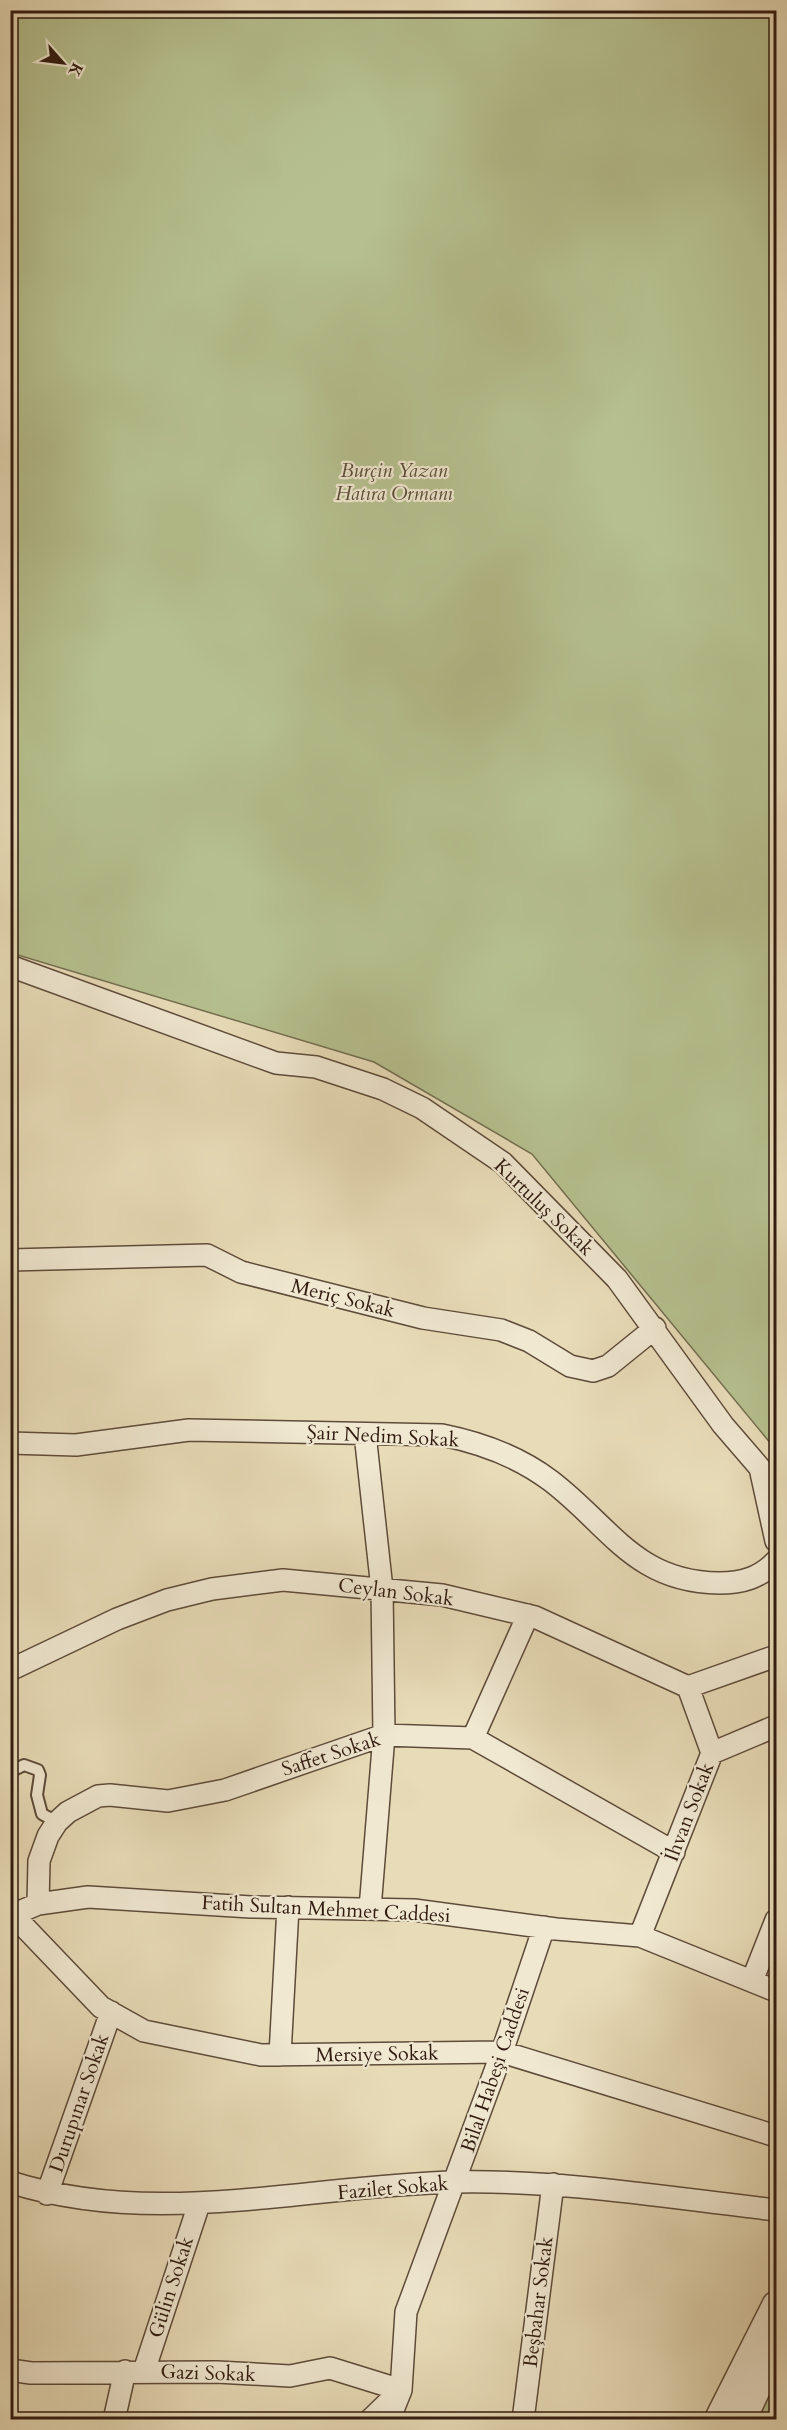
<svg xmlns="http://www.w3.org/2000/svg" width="787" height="2430" font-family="Cardo,serif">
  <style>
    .green { fill: #b6c08f; stroke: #736e50; stroke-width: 1.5 }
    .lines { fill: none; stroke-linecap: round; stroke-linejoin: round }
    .service-casing { stroke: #5e4b3a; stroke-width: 14 }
    .minor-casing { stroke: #5e4b3a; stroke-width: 24 }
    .tertiary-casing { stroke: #5e4b3a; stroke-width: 30 }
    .service { stroke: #f0e8d1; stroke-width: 10 }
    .minor { stroke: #f0e8d1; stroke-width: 21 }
    .tertiary { stroke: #f0e8d1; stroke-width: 27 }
    .labels { text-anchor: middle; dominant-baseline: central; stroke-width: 4.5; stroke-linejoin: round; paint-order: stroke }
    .park-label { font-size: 20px; font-style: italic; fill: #584d36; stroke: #f0e8d1 }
    .street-label { font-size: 20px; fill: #301b10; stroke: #f0e8d1 }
  </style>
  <rect width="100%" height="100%" fill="#e8dcb8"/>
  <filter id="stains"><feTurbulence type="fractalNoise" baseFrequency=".00333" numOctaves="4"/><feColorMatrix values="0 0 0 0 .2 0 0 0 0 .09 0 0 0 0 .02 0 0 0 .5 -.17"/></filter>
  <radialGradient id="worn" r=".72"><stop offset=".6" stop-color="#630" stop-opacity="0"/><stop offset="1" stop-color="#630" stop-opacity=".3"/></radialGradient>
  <path class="green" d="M11,10L776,11V1450L532,1154L374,1062L11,953Z
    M776,2375V2419H755Z"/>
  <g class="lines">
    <defs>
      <path id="service" d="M10,1772L24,1765L38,1770L40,1775L37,1795L42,1814L57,1822"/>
      <path id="minor" d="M10,966L276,1063L316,1067L383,1089L422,1108L503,1163L617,1279L723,1425L760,1468L776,1541
        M10,1260L207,1255L241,1272L423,1318L501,1330L529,1341L570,1366L593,1371L608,1366L655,1328
        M365,1434L382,1589L384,1735L370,1909
        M10,1443L76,1445L189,1430L442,1435C482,1443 518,1456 551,1481C610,1526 635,1582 719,1583C742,1583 760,1578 776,1561
        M10,1670L117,1619L167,1600L212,1589L283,1580L442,1595L535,1617L688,1687L776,1656
        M688,1687L712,1753
        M473,1738L528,1615
        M38,1904L39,1861L48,1836L57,1822L68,1812L98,1796L110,1795L168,1801L225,1790L384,1735L473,1738L674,1852
        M13,1915L101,2007L144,2031L261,2055L502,2052L776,2136
        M10,1916L38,1904L88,1897L251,1907L414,1910L556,1929L640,1936L776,1991
        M640,1936L712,1753L776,1726
        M752,1981L776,1920
        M280,2055L288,1907
        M10,2182C156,2229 308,2185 456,2182C563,2180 670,2198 776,2210
        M47,2194L111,2012
        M10,2370L31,2373L217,2372L290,2376L330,2368L401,2390L370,2420
        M144,2371L199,2204
        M114,2420L125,2371
        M389,2420L401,2390L406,2312L502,2052L544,1927
        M523,2420L553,2184"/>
      <path id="tertiary" d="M718,2420L776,2305
        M742,2420L776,2348"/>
    </defs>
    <use href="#service" class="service-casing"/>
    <use href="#minor" class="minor-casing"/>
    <use href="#tertiary" class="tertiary-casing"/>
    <use href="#service" class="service"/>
    <use href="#minor" class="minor"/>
    <use href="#tertiary" class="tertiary"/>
  </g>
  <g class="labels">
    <g class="park-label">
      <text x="394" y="470">Burçin Yazan<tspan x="394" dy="23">Hatıra Ormanı</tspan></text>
    </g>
    <g class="street-label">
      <text transform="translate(544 1207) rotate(44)">Kurtuluş Sokak</text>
      <text transform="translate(343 1298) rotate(14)">Meriç Sokak</text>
      <text transform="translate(383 1436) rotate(3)">Şair Nedim Sokak</text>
      <text transform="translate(396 1592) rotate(7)">Ceylan Sokak</text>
      <text transform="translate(331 1754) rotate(-18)">Saffet Sokak</text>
      <text transform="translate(689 1812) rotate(-69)">İhvan Sokak</text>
      <text transform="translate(326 1909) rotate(3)">Fatih Sultan Mehmet Caddesi</text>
      <text transform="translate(377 2054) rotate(-1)">Mersiye Sokak</text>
      <text transform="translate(495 2070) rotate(-71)">Bilal Habeşi Caddesi</text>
      <text transform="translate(79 2103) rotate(-71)">Durupınar Sokak</text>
      <text transform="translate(393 2188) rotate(-5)">Fazilet Sokak</text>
      <text transform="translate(171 2287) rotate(-72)">Gülin Sokak</text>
      <text transform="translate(538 2302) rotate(-83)">Beşbahar Sokak</text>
      <text transform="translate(208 2373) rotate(2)">Gazi Sokak</text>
    </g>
  </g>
  <rect width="787" height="2430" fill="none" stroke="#e8dcb8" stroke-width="36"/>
  <rect x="12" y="12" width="763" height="2406" fill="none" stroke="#301b10" stroke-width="3"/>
  <rect x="18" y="18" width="751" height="2394" fill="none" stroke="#301b10" stroke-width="1.5"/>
  <g transform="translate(63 63) rotate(118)" stroke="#f0e8d1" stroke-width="4.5" paint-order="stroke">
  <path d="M0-4.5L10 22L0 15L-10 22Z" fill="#301b10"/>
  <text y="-9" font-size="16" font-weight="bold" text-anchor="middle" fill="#301b10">K</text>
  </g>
  <rect width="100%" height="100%" filter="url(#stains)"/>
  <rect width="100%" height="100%" fill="url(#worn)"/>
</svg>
